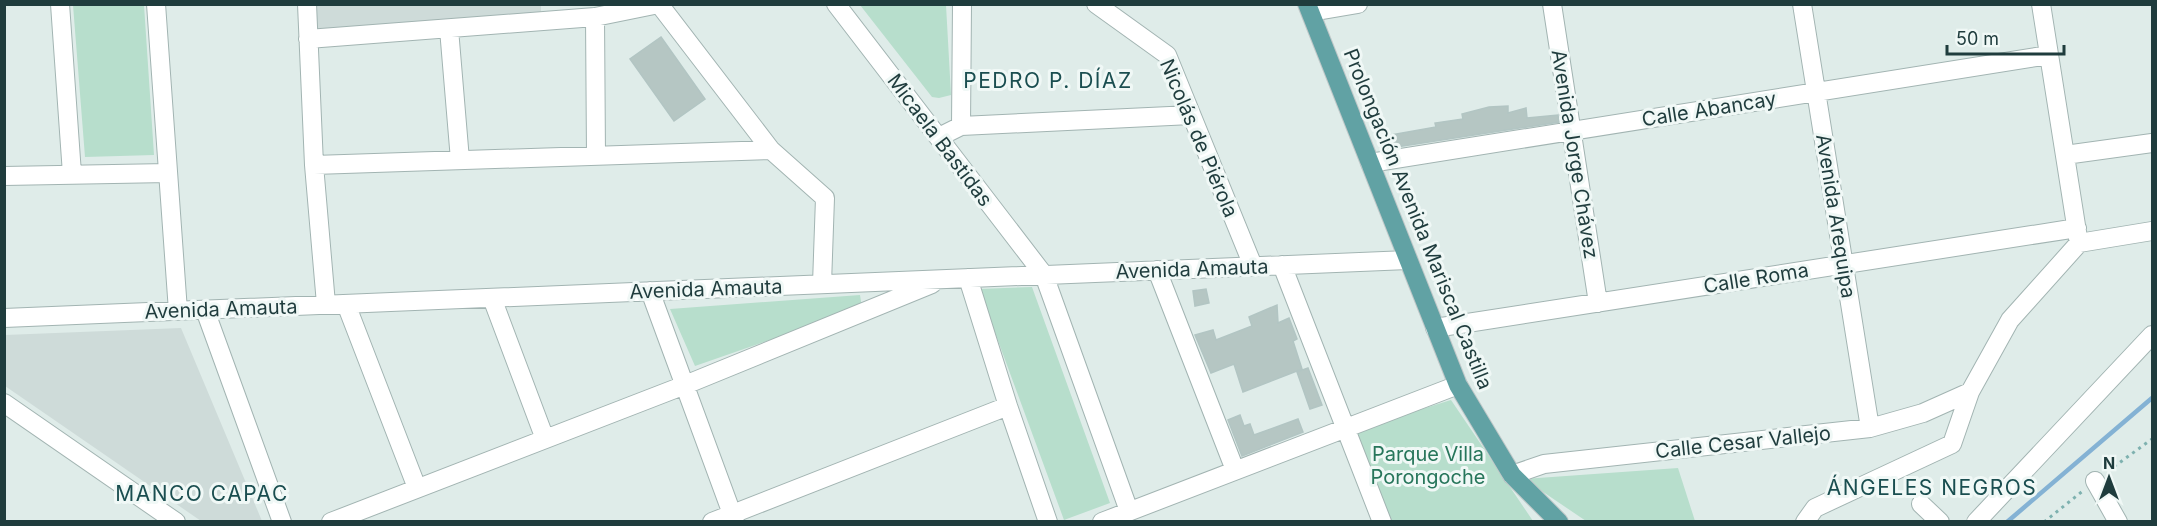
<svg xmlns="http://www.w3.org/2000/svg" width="2157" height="526" font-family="Inter,sans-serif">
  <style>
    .built { fill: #cedbd9 }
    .green { fill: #b7decc }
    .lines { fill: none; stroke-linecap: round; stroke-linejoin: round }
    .stream { stroke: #84b2d4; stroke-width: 4.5 }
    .building { fill: #b5c6c3; stroke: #b2c5c3; stroke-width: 1.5 }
    .minor-casing { stroke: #a2b4b2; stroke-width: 20 }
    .major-casing { stroke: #c0c8c9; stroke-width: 20 }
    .path { stroke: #7eb1af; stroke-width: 3; stroke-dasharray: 3 4.5; stroke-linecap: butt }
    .minor { stroke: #fff; stroke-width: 18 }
    .major { stroke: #61a2a4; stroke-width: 18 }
    .labels { text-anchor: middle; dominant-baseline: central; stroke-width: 6; stroke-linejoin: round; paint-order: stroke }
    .street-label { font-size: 20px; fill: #1f3c3d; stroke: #f0f8f6 }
    .park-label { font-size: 20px; fill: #27765b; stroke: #f0f8f6 }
    .neighbourhood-label { font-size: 21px; letter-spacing: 1.5px; fill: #1a4e50; stroke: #f0f8f6 }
  </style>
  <rect width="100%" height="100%" fill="#dfece9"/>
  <path class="built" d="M314,5H541V27L315,30Z
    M181,328L262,521H201L5,386V335Z"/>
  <path class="green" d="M73,5H144L154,155L85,157Z
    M860,5H946L951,95L939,98L932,97Z
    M1032,287L1110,503L1064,520L979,289Z
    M860,295L862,308L695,366L670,309Z
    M1451,400L1533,521H1387L1351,431Z
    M1678,468L1695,521H1586L1524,479Z"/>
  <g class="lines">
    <path class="stream" d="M2007,522L2152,398"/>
  </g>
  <path class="building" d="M661,37L705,99L674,121L630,59Z
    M1508,106V113L1526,108L1527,118L1558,115L1559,122L1384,149L1379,137L1436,127L1435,123L1463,119L1462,114L1489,107Z
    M1206,289L1209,303L1195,306L1193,291Z
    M1277,305L1278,323L1289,318L1297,339L1293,341L1302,369L1243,392L1234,364L1211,373L1195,335L1213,330L1216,340L1252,326L1249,317Z
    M1308,368L1322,405L1310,409L1297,372Z
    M1240,415L1244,426L1250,424L1254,435L1298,419L1303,432L1242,456L1228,420Z"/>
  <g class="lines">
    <defs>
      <path id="minor" d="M60,4L72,174
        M156,4L178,311
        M307,4L314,165L326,304
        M659,4L771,150L825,198L822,284
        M836,4L1044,275L1129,511
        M1096,4L1167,55L1253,266
        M1310,4L1311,12L1358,4
        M1552,4L1598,303
        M1802,4L1870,428
        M2041,4L2078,238
        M595,17L596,156
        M449,29L460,160
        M308,39L595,17L659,4
        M961,126L962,4
        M939,137L961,126L1191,115
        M2065,155L2152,143
        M1370,163L2049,55
        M314,165L771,150
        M4,176L168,173
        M2079,243L2152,231
        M1282,265L1382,522
        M1157,270L1235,470
        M968,278L1008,406L1048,522
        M650,291L735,522
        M492,298L545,439
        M346,304L417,488
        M205,310L282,522
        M4,318L1408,260
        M1435,328L2077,228
        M4,403L176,522
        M1512,475L1544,464L1870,428L1923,413L1970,392
        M2095,481L2118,522
        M1921,504L1940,522
        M331,522L685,385L932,284
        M712,522L1008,406
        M1102,522L1458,385
        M1805,522L1815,508L1952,444L1970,392L2010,320L2079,243
        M1976,522L2152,335"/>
      <path id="major" d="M1307,4L1458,385L1512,475L1559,522"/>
    </defs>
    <use href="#minor" class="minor-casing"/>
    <use href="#major" class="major-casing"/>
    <path class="path" d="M2108,471L2152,439
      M2044,522L2084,490"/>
    <use href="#minor" class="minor"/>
    <use href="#major" class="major"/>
  </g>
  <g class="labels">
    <g class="street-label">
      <text transform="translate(1709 109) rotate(-9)">Calle Abancay</text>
      <text transform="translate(1199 138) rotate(67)">Nicolás de Piérola</text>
      <text transform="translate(940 140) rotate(53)">Micaela Bastidas</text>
      <text transform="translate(1575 154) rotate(81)">Avenida Jorge Chávez</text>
      <text transform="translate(1836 216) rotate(81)">Avenida Arequipa</text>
      <text transform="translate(1418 219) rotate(68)">Prolongación Avenida Mariscal Castilla</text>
      <text transform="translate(1192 269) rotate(-2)">Avenida Amauta</text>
      <text transform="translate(1756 278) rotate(-9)">Calle Roma</text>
      <text transform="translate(706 289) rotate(-2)">Avenida Amauta</text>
      <text transform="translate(221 309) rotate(-2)">Avenida Amauta</text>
      <text transform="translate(1743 442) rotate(-6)">Calle Cesar Vallejo</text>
    </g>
    <g class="park-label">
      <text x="1428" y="454">Parque Villa<tspan x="1428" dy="23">Porongoche</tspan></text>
    </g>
    <g class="neighbourhood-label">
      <text x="1048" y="80">PEDRO P. DÍAZ</text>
      <text x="1932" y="487">ÁNGELES NEGROS</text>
      <text x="202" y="493">MANCO CAPAC</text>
    </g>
  </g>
  <rect width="2157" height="526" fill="none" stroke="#1f3c3d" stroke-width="12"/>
  <g transform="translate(2109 478)" stroke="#f0f8f6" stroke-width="4.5" paint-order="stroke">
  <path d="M0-4.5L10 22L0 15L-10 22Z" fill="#1f3c3d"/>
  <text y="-9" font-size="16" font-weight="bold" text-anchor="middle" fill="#1f3c3d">N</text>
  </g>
  <path d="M1947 45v9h117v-9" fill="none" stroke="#1f3c3d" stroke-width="3"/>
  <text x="1956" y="45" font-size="18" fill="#1f3c3d" stroke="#f0f8f6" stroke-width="4.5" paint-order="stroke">50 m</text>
</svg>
